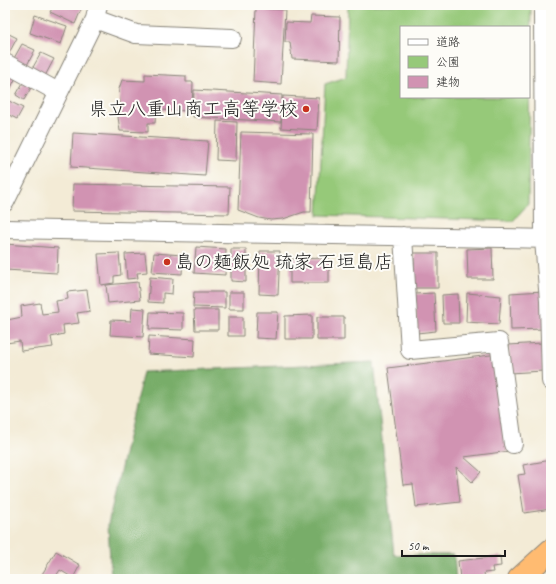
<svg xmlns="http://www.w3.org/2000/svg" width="556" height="584" font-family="Caveat,'Klee One',sans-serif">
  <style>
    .green { fill: #96c979; stroke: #59724a; fill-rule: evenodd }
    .forest { fill: #78ad69; stroke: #4a6442 }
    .building { fill: #d193b2 }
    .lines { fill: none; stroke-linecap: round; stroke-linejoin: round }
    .minor-casing { stroke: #888479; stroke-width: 20 }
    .highway-casing { stroke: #888479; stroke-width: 24 }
    .minor { stroke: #fff; stroke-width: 18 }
    .highway { stroke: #ffbb71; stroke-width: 22 }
    .poi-dot { fill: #c8321e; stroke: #fdfcf7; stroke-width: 1.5 }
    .labels { text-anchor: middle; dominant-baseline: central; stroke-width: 4; stroke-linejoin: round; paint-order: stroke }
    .poi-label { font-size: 19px; fill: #1c1c1c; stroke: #fdfcf7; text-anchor: end }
  </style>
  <rect width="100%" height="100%" fill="#fdfcf7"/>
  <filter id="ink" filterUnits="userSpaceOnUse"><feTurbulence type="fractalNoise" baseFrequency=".025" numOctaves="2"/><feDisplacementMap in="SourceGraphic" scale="8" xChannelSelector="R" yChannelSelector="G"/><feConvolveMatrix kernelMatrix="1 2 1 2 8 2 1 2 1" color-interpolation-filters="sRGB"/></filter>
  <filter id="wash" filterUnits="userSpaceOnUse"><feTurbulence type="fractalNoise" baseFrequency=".012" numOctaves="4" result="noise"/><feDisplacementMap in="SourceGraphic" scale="16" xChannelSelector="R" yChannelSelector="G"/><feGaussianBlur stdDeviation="0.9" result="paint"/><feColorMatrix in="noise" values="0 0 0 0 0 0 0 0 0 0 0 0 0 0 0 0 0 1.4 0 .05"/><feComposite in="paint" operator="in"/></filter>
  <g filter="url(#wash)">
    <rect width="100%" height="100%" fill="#f3ebd6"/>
    <path class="green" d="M348,5H531L528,204L513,221L318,215L325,84L346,77ZM401,27H529V97H401Z"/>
    <path class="forest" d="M374,362L394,555H454L456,579H347L343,576L337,579H111L108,524L143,372Z"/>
    <g id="blocks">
      <path class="building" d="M54,5H83L75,24L50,12Z
        M256,8L285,10L281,84L253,82Z
        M35,15L67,26L61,44L30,33Z
        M311,16L340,17L339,61L292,59L290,42H285L286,22L310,23Z
        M5,32L17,38L8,55L5,53Z
        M22,44L35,50L26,67L13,60Z
        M41,53L54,59L45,76L32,69Z
        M5,68L18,73L9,92L5,90Z
        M145,74L186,76V82H193L192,111L156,110L155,123H148V132L120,131L118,117L121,113L119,89L122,80L145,81Z
        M24,81L32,86L24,100L16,95Z
        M194,90L282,95L281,122L193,117Z
        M283,96L319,98L317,130L281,128Z
        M5,99L23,108L17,119L5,113Z
        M217,121L237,122L236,161L216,160Z
        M241,132L313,134L311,212H304L283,219L271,220L259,218L238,210Z
        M73,133L208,141L205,176L71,167Z
        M73,184L230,187L229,214L72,211Z
        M5,244L58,248L57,273L5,270Z
        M196,247L226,249L225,275L194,273Z
        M492,248L493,279H468L467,249Z
        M231,249H246V282L231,281Z
        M260,251H280L278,295L259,294Z
        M119,253L121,275L114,276V283L101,285L98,254Z
        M145,253L147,272L137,273L138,278L127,279L125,254Z
        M154,253L183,255L182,274L152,272Z
        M414,253H438V288H414Z
        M329,258V283H290V259Z
        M150,277L173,279L172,294L163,293V303L148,302Z
        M138,282L140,300L108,303L106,285Z
        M87,290L90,311L77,313L79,323L63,325L64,334L51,337L53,347L21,351L20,341L6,343L5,310L7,320L22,317L21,306L40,303L42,314L58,312L56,301L68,299L67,292Z
        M544,291L545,329L511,330L510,293Z
        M194,292H225V308L193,307Z
        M229,292H244V309H229Z
        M434,293L436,331L417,333L415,294Z
        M467,293L501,296L499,324L466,322Z
        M458,294L459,323H443L442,295Z
        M132,308L145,309L143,337L110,335L111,320L131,321Z
        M194,310H218V330H195Z
        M150,312L183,313V330L149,329Z
        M257,312H278L276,339L256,338Z
        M312,315V339H285V316Z
        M228,317H243V336H228Z
        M317,317H344V340H317Z
        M149,336L195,339L194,357L148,354Z
        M542,343L543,371L510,373L509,345Z
        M498,354L510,451L464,457L481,472L472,482L456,467L460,502L416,507L413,484L403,485L388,368Z
        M551,460V509L524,513L518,475L525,474L523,465Z
        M56,551L80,565L73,578L60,570L54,579H46L41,576Z
        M500,556L501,566L492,567L493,572L484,573L485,578L460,579L458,561Z"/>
    </g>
  </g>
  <g filter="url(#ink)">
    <use href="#blocks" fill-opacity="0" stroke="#888479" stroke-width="1"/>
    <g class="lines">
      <defs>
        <path id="minor" d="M543,5L544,240L549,301L551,381
          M95,19L136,34L232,38
          M5,63L58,92
          M5,202L95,19L98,5
          M5,229L551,239
          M403,236L410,350L499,342L513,444"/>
        <path id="highway" d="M519,579L551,550"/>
      </defs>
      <use href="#minor" class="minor-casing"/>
      <use href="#highway" class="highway-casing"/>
      <use href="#minor" class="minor"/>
      <use href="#highway" class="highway"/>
    </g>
  </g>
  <g class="poi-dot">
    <circle cx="306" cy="109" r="4"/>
    <circle cx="167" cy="262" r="4"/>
  </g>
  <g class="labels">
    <g class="poi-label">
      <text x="298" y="109">県立八重山商工高等学校</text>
      <text x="175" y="262" text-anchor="start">島の麺飯処 琉家 石垣島店</text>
    </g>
  </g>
  <rect width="556" height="584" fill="none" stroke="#fdfcf7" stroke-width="20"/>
  <rect x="400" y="26" width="130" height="72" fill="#fdfcf7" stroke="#a3a29f"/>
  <rect x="408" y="39" width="20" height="6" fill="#ffffff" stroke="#a3a29f"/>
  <text x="436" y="46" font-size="12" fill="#1c1c1c">道路</text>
  <rect x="408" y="56" width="20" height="12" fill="#96c979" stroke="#a3a29f"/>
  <text x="436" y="66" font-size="12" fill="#1c1c1c">公園</text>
  <rect x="408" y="76" width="20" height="12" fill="#d193b2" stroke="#a3a29f"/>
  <text x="436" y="86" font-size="12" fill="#1c1c1c">建物</text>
  <path d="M402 550v6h103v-6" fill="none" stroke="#1c1c1c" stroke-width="2"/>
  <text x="408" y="550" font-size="12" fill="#1c1c1c" stroke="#fdfcf7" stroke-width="3" paint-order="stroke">50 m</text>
</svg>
